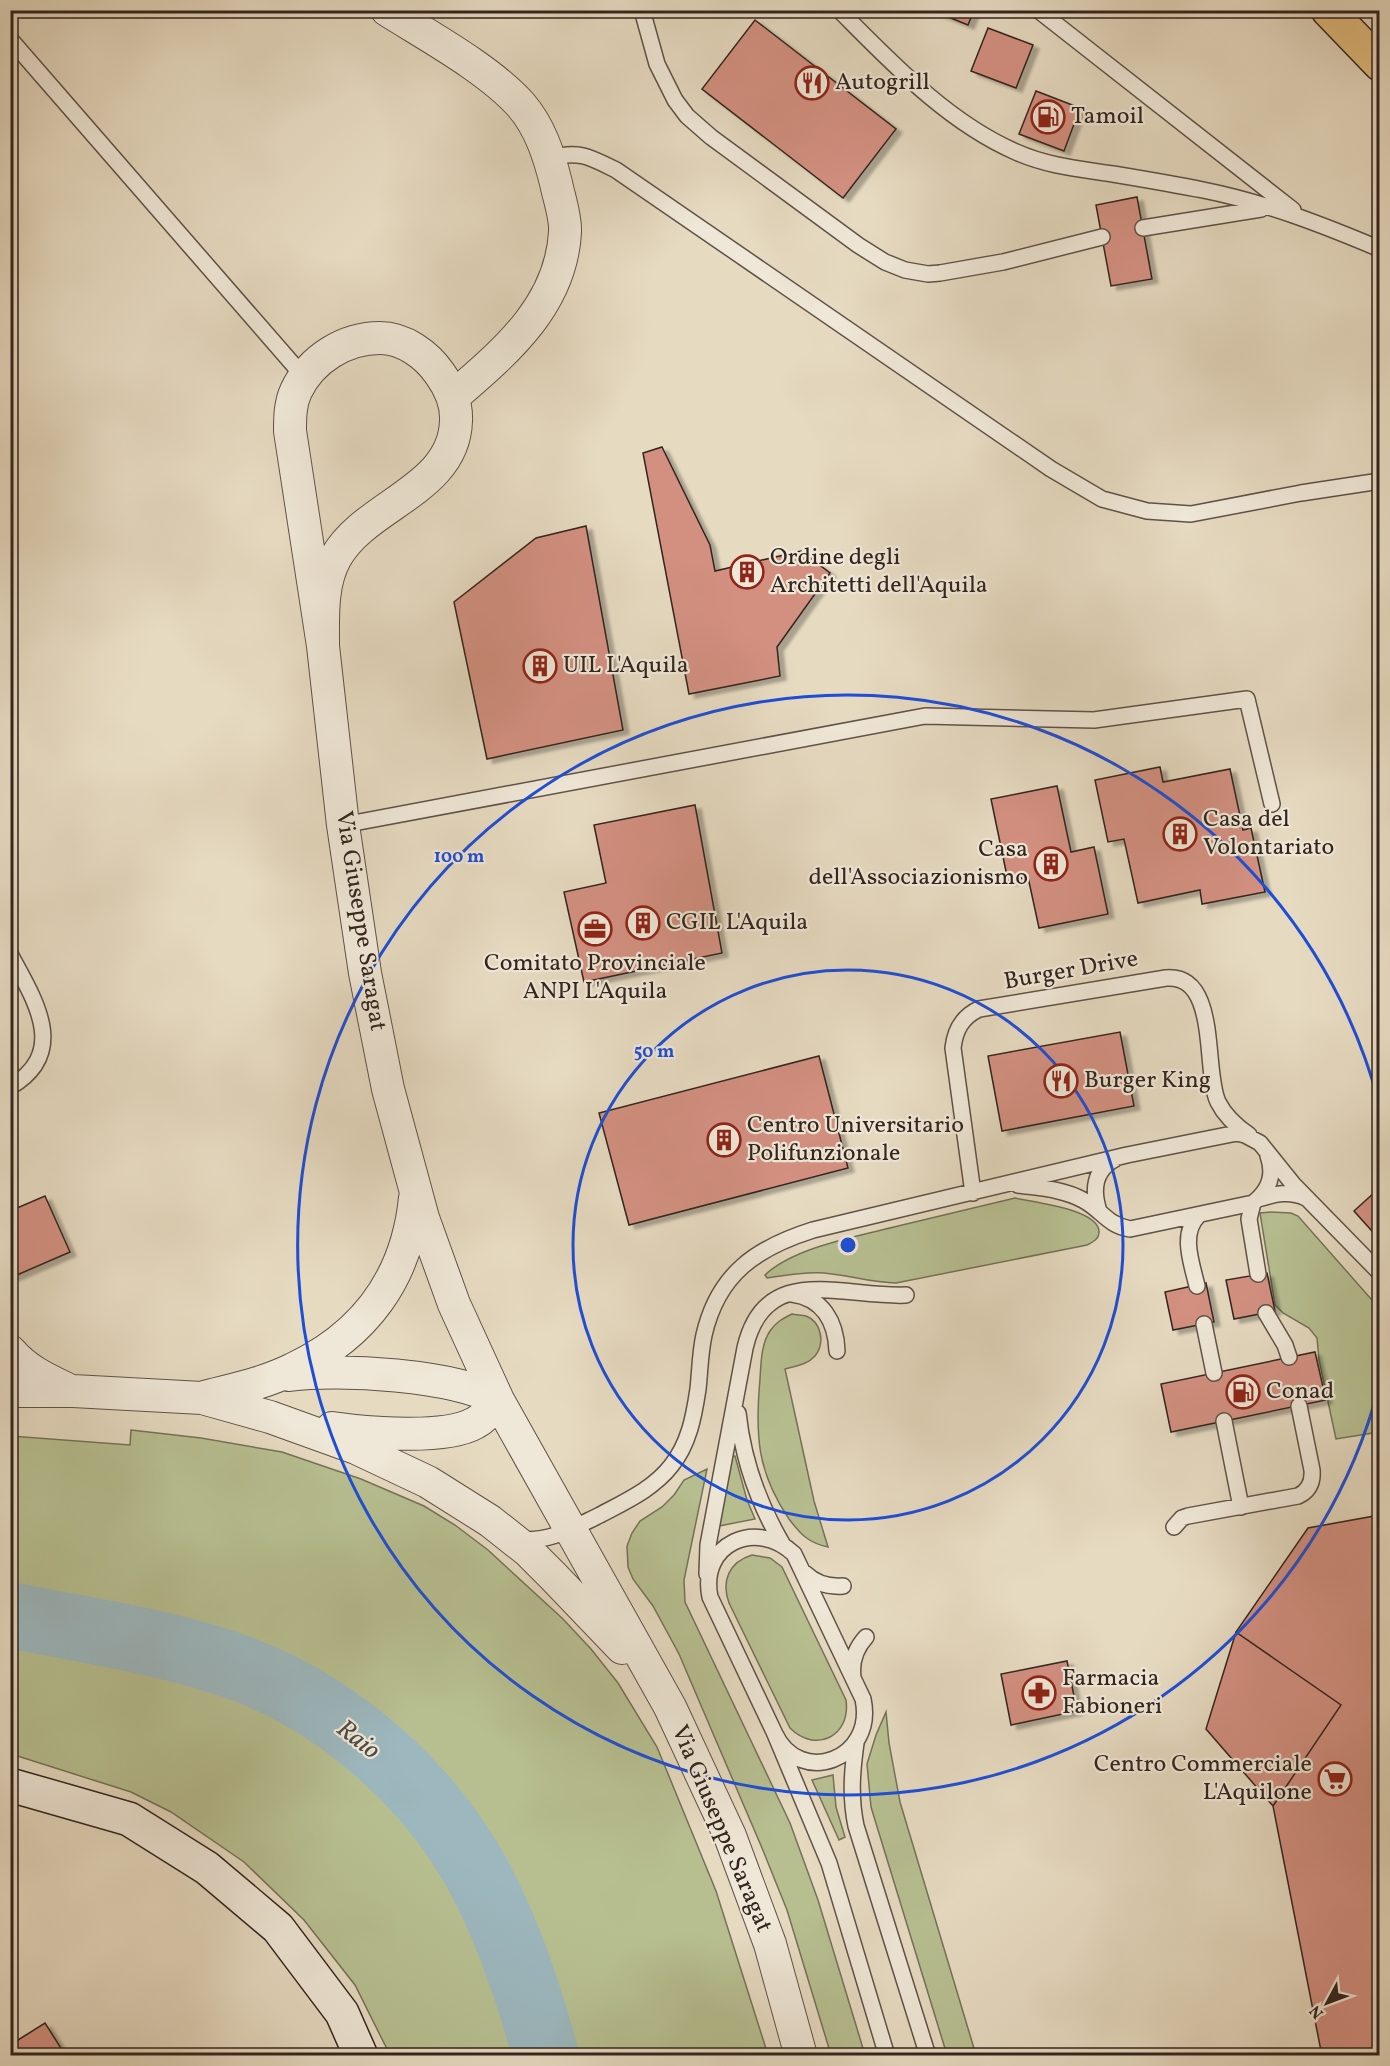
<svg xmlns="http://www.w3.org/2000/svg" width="1390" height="2066" font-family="Vollkorn,serif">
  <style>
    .green { fill: #b7bf91; stroke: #747258; stroke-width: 1.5 }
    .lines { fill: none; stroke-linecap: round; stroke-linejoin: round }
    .river { stroke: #9cb7be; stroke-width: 66 }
    .building { fill: #d39081; stroke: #32251e; stroke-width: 1.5; filter: url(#shadow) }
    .lane-casing { stroke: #5f5247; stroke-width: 18 }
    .street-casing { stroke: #5f5247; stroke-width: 34 }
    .secondary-casing { stroke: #32251e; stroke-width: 36 }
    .highway-casing { stroke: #32251e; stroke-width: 36 }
    .lane { stroke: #efe7d7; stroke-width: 15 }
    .street { stroke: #efe7d7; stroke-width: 32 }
    .secondary { stroke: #efe7d7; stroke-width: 33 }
    .highway { stroke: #e3bd80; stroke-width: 33 }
    .ring { fill: none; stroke: #1d4ed8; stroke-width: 3 }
    .labels { text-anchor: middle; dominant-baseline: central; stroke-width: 4.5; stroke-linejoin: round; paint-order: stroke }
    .poi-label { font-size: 24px; fill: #32251e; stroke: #efe7d7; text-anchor: start }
    .street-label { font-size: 24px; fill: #32251e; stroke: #efe7d7 }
    .water-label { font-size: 26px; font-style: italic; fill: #4c4a46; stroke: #efe7d7 }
    .centre { fill: #1d4ed8; stroke: #efe7d7; stroke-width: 3 }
    .ring-label { font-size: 18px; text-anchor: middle; font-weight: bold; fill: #1d4ed8; stroke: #efe7d7; stroke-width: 4.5; stroke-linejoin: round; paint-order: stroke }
  </style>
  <defs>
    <filter id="shadow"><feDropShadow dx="6" dy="4" stdDeviation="1.5" flood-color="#0004"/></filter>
  </defs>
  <rect width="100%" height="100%" fill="#e6dac1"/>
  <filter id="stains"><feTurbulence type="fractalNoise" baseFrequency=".00333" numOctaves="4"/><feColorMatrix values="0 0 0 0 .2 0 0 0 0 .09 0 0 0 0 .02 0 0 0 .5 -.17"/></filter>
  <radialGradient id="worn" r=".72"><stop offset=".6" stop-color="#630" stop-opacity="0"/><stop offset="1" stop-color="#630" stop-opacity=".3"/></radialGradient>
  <path class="green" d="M1015,1198C1032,1202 1099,1209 1099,1232C1099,1239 1093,1242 1087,1245L896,1283C871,1283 849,1275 824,1273C805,1272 786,1275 767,1278L765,1275C794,1247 859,1236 898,1226C937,1217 976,1207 1015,1198Z
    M1271,1212L1291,1213L1298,1216L1379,1308V1432L1336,1439L1319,1360L1317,1338L1309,1328L1283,1313L1275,1305L1260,1213Z
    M792,1314C796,1315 802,1315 806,1316C822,1322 825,1344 815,1356C807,1365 795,1366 785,1369L814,1501L828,1547C809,1543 801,1535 789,1519C757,1472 755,1435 760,1379C761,1364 761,1344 770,1331C776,1322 782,1319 792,1314Z
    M131,1430L201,1438L282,1452L361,1479L424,1506L455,1525L488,1550L563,1619L591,1649L618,1683L657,1747L716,1891L768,2055H390L355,1985L304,1920L244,1862L171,1812L131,1792L11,1754V1436L130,1445Z
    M731,1456H735L747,1500L755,1519L719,1526Z
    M707,1469L684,1580L685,1602L790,1823L818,1900L865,2055H831L787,1910L762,1848L679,1654L653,1606L633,1579L628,1567L627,1546L632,1533L640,1521L662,1507L674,1495L684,1480Z
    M752,1555L770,1558L782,1567L846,1700C851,1736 816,1754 790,1728L729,1603C721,1581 729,1562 752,1555Z
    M886,1712L889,1743L900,1802L976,2055H947L871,1807L867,1764L876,1735Z
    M833,1775L836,1807L845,1837L839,1840L812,1780Z"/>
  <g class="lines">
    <path class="river" d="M10,1615C88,1631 171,1642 245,1670C341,1707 430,1786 479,1877C509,1933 529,1994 546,2056"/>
  </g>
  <path class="building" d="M931,10H974L968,25Z
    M755,20L896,129L843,198L702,89Z
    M988,28L1033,45L1016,88L971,71Z
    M1036,91L1080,108L1064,151L1019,134Z
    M1137,197L1152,279L1111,286L1096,205Z
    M662,447L710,545L715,571L801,551L830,573L777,647L780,676L689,694L643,453Z
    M586,526L623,730L487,759L454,602L536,538Z
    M1160,767L1163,782L1230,769L1243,830L1251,828L1265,892L1202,904L1200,890L1138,903L1124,839L1108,842L1095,780Z
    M1057,786L1071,852L1094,847L1108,914L1039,928L1028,877L1008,881L991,799Z
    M695,805L722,953L584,982L564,892L606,883L594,825Z
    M1120,1032L1134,1106L1002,1131L988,1056Z
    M819,1056L848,1168L629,1225L599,1113Z
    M1376,1191L1380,1195V1240L1354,1211Z
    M45,1196L70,1252L10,1278V1211Z
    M1267,1273L1275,1311L1234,1319L1226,1280Z
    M1206,1283L1214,1322L1173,1330L1165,1292Z
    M1315,1352L1326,1400L1171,1432L1161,1384Z
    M1380,1515V2056H1322L1273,1806L1341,1705L1236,1632L1308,1528Z
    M1236,1632L1341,1705L1273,1806L1206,1729Z
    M1067,1661L1077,1711L1011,1725L1001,1674Z
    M45,2023L66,2056H10V2045Z"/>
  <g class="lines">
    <defs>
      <path id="lane" d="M642,10L657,64L675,100L687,116L711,137L858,245L885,262L905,270L928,274L940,273L1003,262L1102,237
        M839,10C891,62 947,122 1016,152C1047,166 1080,169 1113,174C1143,179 1173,184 1203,190C1264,202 1323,225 1380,249
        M1038,10L1293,210
        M10,39L304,377
        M550,158C579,150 590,157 616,170L1051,469L1102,499L1147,511L1191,514L1301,493L1380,481
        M1143,228L1261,209
        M343,825L925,716L1094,720L1247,699L1272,804
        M10,954C34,999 70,1052 10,1087
        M1018,1185C1040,1188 1063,1189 1083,1200C1102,1210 1107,1225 1130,1229L1253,1203C1269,1191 1275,1175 1268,1156
        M973,1193L953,1048C955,1030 962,1017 979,1009L1166,978C1220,974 1203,1070 1218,1102C1225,1116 1236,1126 1249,1135
        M1258,1199C1274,1194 1290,1190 1306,1198
        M1253,1203L1249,1219L1258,1274
        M1099,1211C1092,1190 1094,1170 1115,1159
        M1197,1286C1192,1264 1180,1234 1198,1216
        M792,1294C823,1298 836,1322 837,1351
        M1266,1313L1285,1345L1289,1357
        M1204,1324L1214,1373
        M738,1413C743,1460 758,1503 783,1545
        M1224,1421L1241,1507
        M1174,1527L1182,1518L1188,1516L1298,1496C1309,1491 1313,1482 1312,1470L1299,1406
        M519,1539C549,1543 573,1528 600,1515C626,1501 653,1489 671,1466C689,1444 694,1416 698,1389C700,1371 700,1353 704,1335C718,1274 756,1248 813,1230L1127,1155L1237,1133L1245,1135L1260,1143L1293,1184L1380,1273
        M805,1573C815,1583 828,1587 843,1586
        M707,1574L708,1545L745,1348C765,1261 843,1298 906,1295
        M853,1677C851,1662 856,1648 866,1637
        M775,1734C800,1787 876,1760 863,1699L794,1554C756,1518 699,1544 710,1597L775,1734L829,1863L887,2056
        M856,1743C852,1772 850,1797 856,1826L928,2056"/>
      <path id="street" d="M387,10C428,36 489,69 521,105C540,127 549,155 556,183C559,198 566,217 565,232C561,306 505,352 453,397
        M323,646C323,617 321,583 336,557C366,504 454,490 456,421C457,403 450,388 440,374C427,355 404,338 380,338C345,338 311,359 296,391C290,404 290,418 290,431L323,646L343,825L365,973L388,1089L423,1218L454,1304L498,1400L670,1707L730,1836L770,1944L801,2056
        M10,1351C26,1370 46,1379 67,1389
        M289,1375C339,1368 455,1375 498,1400
        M10,1391H73L202,1398L270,1417L356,1448L428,1482L490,1521L528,1551L553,1576L622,1648
        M205,1397C235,1389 265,1383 293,1369C365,1335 407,1278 415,1198
        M332,1428C367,1433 445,1440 475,1423C485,1418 492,1409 498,1400"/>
      <path id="secondary" d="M10,1785L129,1819L207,1868L278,1928L342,2013L361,2056"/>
      <path id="highway" d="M1328,10L1380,64"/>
    </defs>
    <use href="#lane" class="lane-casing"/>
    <use href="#street" class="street-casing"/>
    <use href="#secondary" class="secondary-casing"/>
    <use href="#highway" class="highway-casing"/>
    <use href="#lane" class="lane"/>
    <use href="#street" class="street"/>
    <use href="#secondary" class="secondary"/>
    <use href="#highway" class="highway"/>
  </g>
  <g class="ring">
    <circle cx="848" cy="1245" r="275"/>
    <path d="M1379 1387A550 550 0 1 1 1379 1103"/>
  </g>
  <defs>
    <symbol id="restaurant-ring" viewBox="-11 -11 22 22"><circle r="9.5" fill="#efe7d7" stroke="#8f2418" stroke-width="1.5"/><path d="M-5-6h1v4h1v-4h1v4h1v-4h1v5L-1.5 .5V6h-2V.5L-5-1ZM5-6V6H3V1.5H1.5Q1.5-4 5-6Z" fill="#8f2418"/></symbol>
    <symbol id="fuel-ring" viewBox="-11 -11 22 22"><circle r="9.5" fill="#efe7d7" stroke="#8f2418" stroke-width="1.5"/><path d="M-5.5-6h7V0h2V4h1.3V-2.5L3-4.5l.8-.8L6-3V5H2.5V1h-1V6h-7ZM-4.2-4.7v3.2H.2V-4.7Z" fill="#8f2418"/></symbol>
    <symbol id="building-ring" viewBox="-11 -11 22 22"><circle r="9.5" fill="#efe7d7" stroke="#8f2418" stroke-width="1.5"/><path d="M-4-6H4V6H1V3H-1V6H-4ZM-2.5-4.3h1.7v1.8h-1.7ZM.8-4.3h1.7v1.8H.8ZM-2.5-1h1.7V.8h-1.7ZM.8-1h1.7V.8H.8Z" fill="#8f2418"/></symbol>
    <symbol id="office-ring" viewBox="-11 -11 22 22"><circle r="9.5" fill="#efe7d7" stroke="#8f2418" stroke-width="1.5"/><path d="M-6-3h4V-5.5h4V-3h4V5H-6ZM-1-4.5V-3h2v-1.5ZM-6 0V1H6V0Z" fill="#8f2418"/></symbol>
    <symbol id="pharmacy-ring" viewBox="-11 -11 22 22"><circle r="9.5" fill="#efe7d7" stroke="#8f2418" stroke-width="1.5"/><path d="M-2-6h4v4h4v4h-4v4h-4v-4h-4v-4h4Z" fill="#8f2418"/></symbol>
    <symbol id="supermarket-ring" viewBox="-11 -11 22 22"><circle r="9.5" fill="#efe7d7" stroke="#8f2418" stroke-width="1.5"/><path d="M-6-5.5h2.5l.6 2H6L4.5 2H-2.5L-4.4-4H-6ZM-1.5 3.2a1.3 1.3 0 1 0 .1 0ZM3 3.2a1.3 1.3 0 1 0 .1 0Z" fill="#8f2418"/></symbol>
  </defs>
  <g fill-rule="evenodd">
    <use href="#restaurant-ring" x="793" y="64" width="38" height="38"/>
    <use href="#fuel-ring" x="1029" y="98" width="38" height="38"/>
    <use href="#building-ring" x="728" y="553" width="38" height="38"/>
    <use href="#building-ring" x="521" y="647" width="38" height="38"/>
    <use href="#building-ring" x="1161" y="815" width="38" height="38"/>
    <use href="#building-ring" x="1032" y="845" width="38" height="38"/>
    <use href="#building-ring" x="624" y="904" width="38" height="38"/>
    <use href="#office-ring" x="576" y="910" width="38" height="38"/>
    <use href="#restaurant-ring" x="1042" y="1062" width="38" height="38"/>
    <use href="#building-ring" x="705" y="1121" width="38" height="38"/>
    <use href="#fuel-ring" x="1224" y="1373" width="38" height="38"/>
    <use href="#pharmacy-ring" x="1020" y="1674" width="38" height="38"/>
    <use href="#supermarket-ring" x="1316" y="1760" width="38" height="38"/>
  </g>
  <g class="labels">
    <g class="poi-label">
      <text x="835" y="83">Autogrill</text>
      <text x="1071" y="117">Tamoil</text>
      <text x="770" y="558">Ordine degli<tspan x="770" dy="28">Architetti dell'Aquila</tspan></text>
      <text x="563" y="666">UIL L'Aquila</text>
      <text x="1203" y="820">Casa del<tspan x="1203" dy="28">Volontariato</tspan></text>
      <text x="1028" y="850" text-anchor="end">Casa<tspan x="1028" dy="28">dell'Associazionismo</tspan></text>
      <text x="666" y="923">CGIL L'Aquila</text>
      <text x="595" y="964" text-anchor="middle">Comitato Provinciale<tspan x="595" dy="28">ANPI L'Aquila</tspan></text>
      <text x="1084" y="1081">Burger King</text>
      <text x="747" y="1126">Centro Universitario<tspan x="747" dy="28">Polifunzionale</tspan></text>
      <text x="1266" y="1392">Conad</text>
      <text x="1062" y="1679">Farmacia<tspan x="1062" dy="28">Fabioneri</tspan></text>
      <text x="1312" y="1765" text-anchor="end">Centro Commerciale<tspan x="1312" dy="28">L'Aquilone</tspan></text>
    </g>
    <g class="street-label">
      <text transform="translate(360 921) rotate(81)">Via Giuseppe Saragat</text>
      <text transform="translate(1071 971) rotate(-10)">Burger Drive</text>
      <text transform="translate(721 1829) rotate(67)">Via Giuseppe Saragat</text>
    </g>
    <g class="water-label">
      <text transform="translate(358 1740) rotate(38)">Raio</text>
    </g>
  </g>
  <circle cx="848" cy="1245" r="9" class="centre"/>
  <g class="ring-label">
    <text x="459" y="862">100 m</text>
    <text x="654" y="1057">50 m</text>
  </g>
  <rect width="1390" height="2066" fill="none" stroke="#e6dac1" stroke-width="36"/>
  <rect x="12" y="12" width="1366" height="2042" fill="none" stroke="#32251e" stroke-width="3"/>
  <rect x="18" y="18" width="1354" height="2030" fill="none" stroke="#32251e" stroke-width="1.5"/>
  <g transform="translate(1327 2003) rotate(229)" stroke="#efe7d7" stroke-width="4.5" paint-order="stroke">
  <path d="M0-4.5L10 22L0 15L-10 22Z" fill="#32251e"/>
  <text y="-9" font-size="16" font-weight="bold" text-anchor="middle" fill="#32251e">N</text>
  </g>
  <rect width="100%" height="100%" filter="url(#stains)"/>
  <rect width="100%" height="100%" fill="url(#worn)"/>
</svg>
